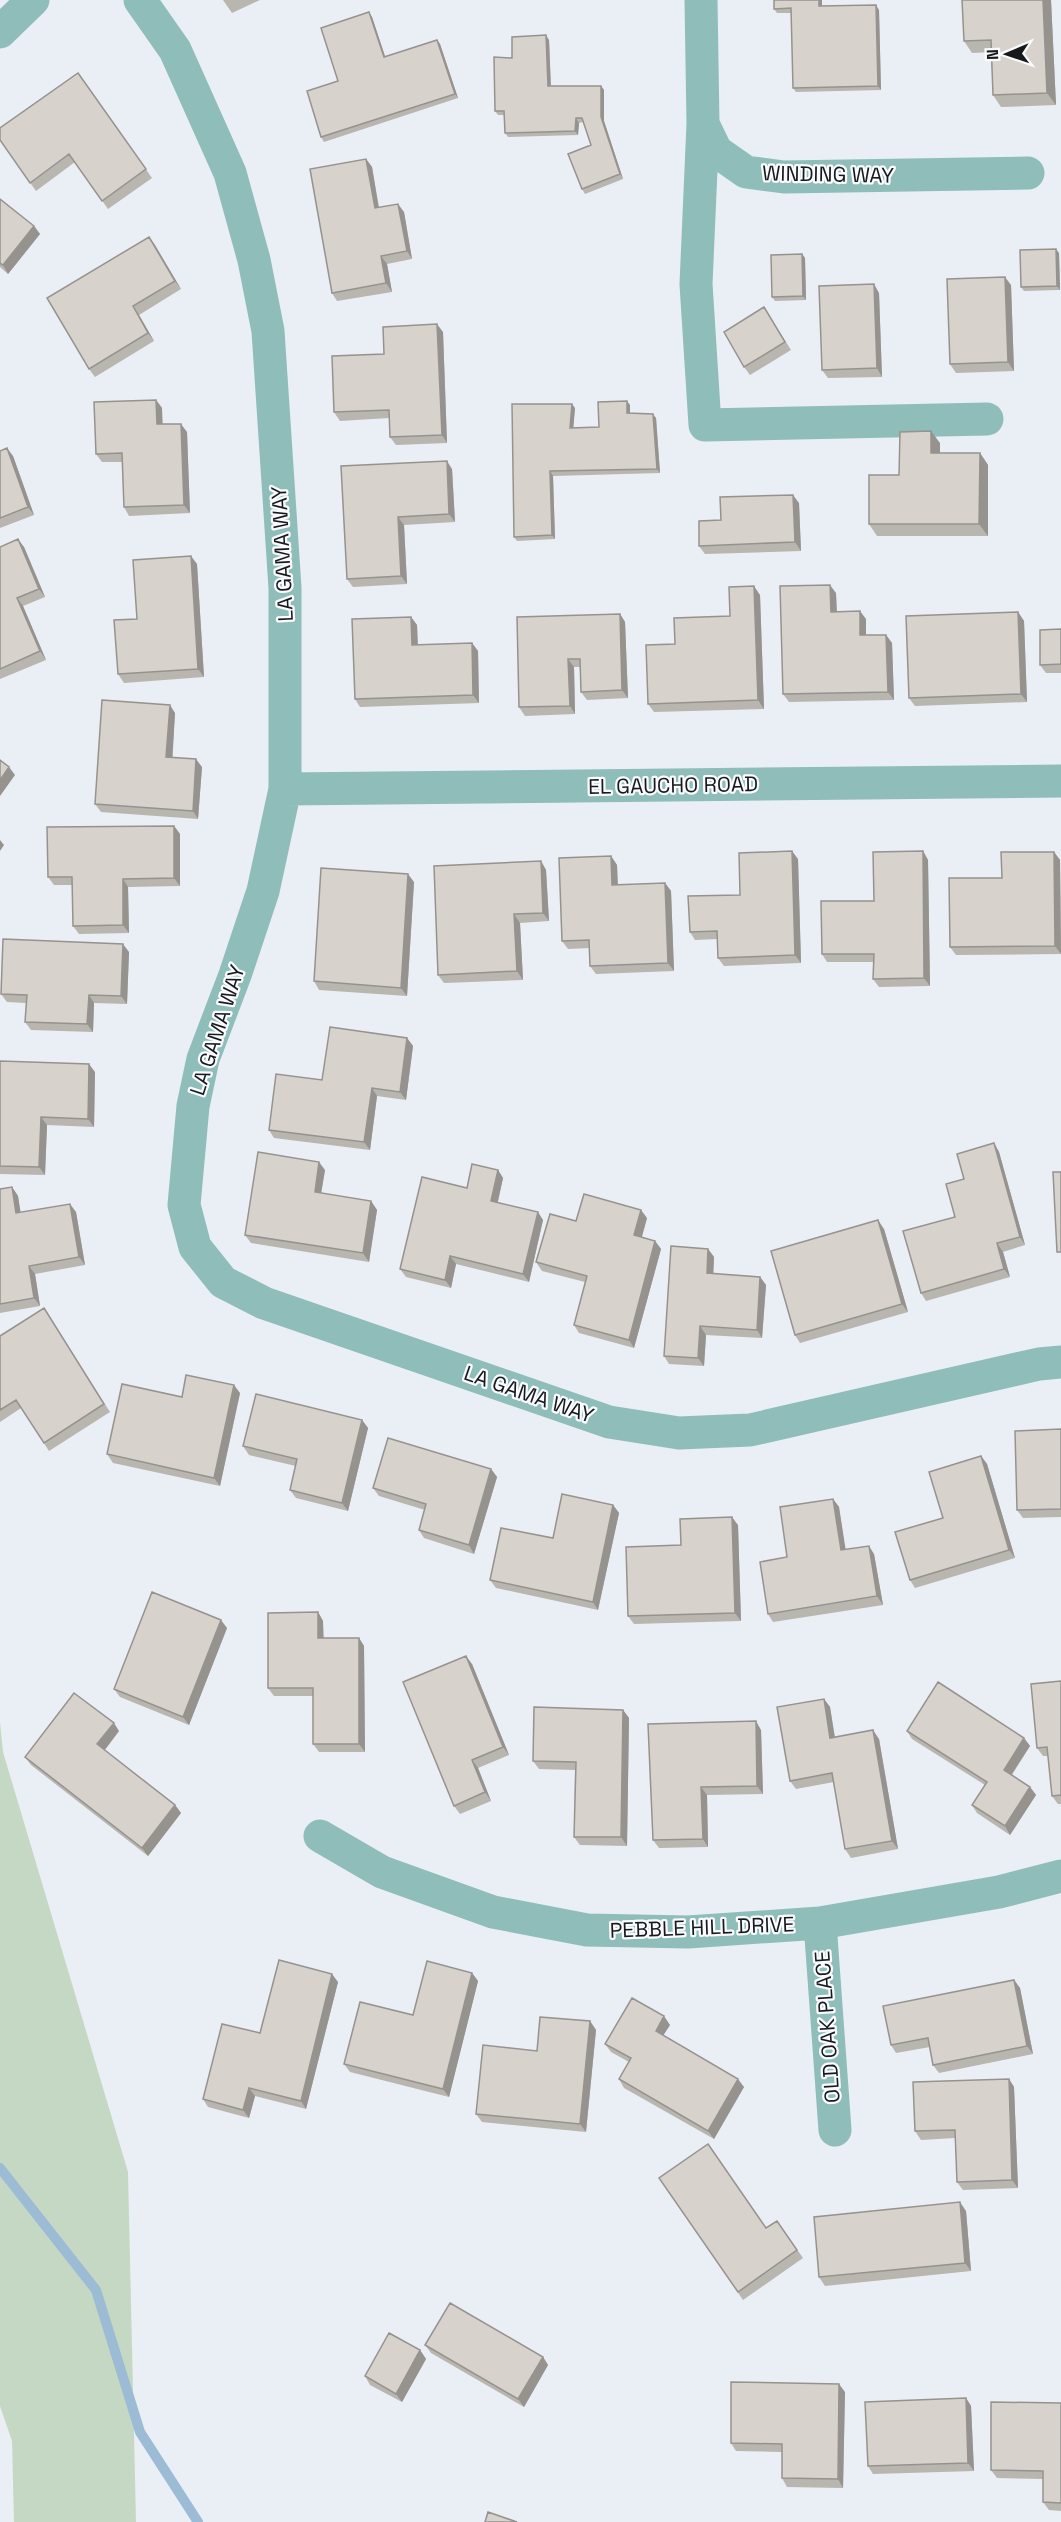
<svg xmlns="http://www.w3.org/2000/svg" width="1061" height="2522" font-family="'Space Grotesk',sans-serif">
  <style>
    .green { fill: #c5d8c4 }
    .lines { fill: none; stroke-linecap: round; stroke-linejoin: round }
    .stream { stroke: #9cbbd5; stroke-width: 10 }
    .minor { stroke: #8ebdba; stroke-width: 33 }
    .wall { fill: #b9b5af }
    .shaded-wall { fill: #96938f }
    .building { fill: #d7d2cc; stroke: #96938f; stroke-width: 1.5 }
    .labels { text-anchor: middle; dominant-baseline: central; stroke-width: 4.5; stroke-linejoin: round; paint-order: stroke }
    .street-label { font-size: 21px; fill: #17191b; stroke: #f9fbfe }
  </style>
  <rect width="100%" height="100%" fill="#eaeef5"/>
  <path class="green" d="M0,1722L3,1752L128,2172L136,2522H14L12,2441L0,2406Z"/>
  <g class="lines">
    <path class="stream" d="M0,2168L96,2290L140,2432L198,2522"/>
    <path class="minor" d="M140,0L175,50L230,173L254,260L268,331L285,588V789L263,891L235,975L203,1059L193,1106L184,1205L195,1247L223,1282L264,1303L609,1422L679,1433L750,1430L1039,1364L1061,1362
      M701,0L703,124L716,151L746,172L784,177L1028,173
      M0,32L33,0
      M703,124L696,284L705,425L987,419
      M285,789L1061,781
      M320,1836L382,1872L493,1912L587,1930L688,1932L820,1923L999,1892L1061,1876
      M820,1923L835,2130"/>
  </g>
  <path class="wall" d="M223,0H260L232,13Z
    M962,0H1051L1056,105L1001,107L993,95L991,52L972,53L964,41Z
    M822,6L879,10L881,90L796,92L793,88L791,13H777L774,9Z
    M372,17L385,57L437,40L440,44L458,98L324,142L321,137L338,81Z
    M549,40L551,86H601L604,90V121L623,179L585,194L582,189L591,145L583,122L579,123L578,135L508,137L505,133L504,115H498L495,111L512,58Z
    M78,73L152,178L108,209L75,162L36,191L0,140Z
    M366,159L372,167L379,207L404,212L412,259L387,264L392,292L337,301L332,293Z
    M0,199L34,226L40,234L8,274L0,267Z
    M149,237L181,289L139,315L154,341L95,377L89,369Z
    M1059,253L1060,290L1024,291L1021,287Z
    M802,254L805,258L806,300L775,301L772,297Z
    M1011,285L1014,371L956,373L950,364Z
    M879,293L882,377L828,378L822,370Z
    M764,307L791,350L750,375L744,367Z
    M443,332L447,443L396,445L390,437L389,418L340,421L334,412Z
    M156,400L162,408V424L187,432L190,513L129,516L124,507L122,462H102L96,454Z
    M630,405V413L656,418L660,473L553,476L555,539L517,541L514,537L575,408L573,428L599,427Z
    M940,443V453H980L988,465V536H877L869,524L899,475Z
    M0,451L13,456L34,515L0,528Z
    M341,466L452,469L455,522L404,525L407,584L353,587L347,579Z
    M799,503L801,551L705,554L699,546L721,520Z
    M0,547H24L45,597L23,606L46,660L0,679Z
    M197,564L204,677L124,683L118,674L137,619Z
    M836,593L837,612L866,619V635H886L892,643L894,700L789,702L783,694Z
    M760,595L764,709L654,712L648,704L675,644L730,616Z
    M1018,612L1024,621L1027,702L915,706L909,698Z
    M620,614L625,622L628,698L587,700L581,692V667H574L575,714L525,716L519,707L517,617Z
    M411,617L417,625L418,645L472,643L478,651L479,703L360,707L355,699Z
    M1061,629V673H1046L1040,665Z
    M175,713L172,758L202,767L198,819L101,812L95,804Z
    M174,826L180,834V886L128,887L129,933L79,934L73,926L72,885H54L48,877Z
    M923,851L928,860L930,986L879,987L873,979L874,962H827L822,954Z
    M1054,852L1060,860L1061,954L956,955L950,947L1002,878Z
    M611,856L617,865L618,885L665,883L671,891L674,971L596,974L590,966V948L568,949L562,941Z
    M798,859L801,963L724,966L718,958L717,939L695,940L690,932L740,895Z
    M541,861L546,870L549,921L520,923L523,980L444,983L438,975Z
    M414,882L407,996L319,990L314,981Z
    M129,952L127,1004L94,1003L93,1032L31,1030L25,1022L26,1003L7,1002L1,994Z
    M407,1038L413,1046L406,1100L377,1096L370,1150L274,1138L269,1130L322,1080Z
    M0,1061L95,1072L94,1127L47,1125L45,1175L0,1174Z
    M994,1143L999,1152L1025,1245L1003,1252L1010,1277L926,1301L921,1293L955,1217L964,1179Z
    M325,1170L321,1193L371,1201L377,1210L369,1262L251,1243L245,1235Z
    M498,1170L503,1178L498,1202L543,1220L529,1282L456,1264L451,1288L406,1277L400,1269L467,1188Z
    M12,1187L18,1196L20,1212H76L85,1265L35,1274L40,1306L0,1313V1189Z
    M647,1218L642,1237L655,1241L661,1249L634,1348L579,1333L574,1325L585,1282L542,1271L536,1262L576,1221Z
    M884,1229L908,1312L800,1343L795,1335Z
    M708,1249L714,1257L713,1274L760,1277L766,1285L762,1338L706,1335L704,1366L669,1364L664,1356Z
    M49,1316L110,1412L49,1451L21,1408L0,1422V1336Z
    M240,1393L220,1486L113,1463L107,1454L182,1397Z
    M362,1420L368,1428L348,1511L296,1498L290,1490L296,1466L249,1455L243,1446Z
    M1061,1429V1517L1023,1518L1017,1510Z
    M981,1456L987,1464L1015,1558L915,1588L910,1580Z
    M491,1469L497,1477L474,1554L424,1538L419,1530L425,1510L379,1496L373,1488Z
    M833,1499L839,1507L845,1550L874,1554L883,1605L773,1622L768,1614L787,1557Z
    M613,1505L619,1513L598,1610L496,1588L490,1580L553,1538Z
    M738,1525L741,1621L634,1624L628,1616L681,1545Z
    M318,1612L323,1621V1638H359L364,1646L365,1752H319L313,1744V1696H274L268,1688Z
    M227,1628L189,1725L120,1697L114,1689Z
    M472,1664L509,1755L478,1768L491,1801L460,1814L454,1806Z
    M1061,1681V1804H1058L1052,1796L1048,1756H1043L1037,1748Z
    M824,1699L830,1707L835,1737L879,1739L898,1849L851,1858L845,1849L834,1782L796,1789L790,1781Z
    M623,1710L629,1718L627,1846L580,1845L574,1837L575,1770L539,1769L533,1761Z
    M648,1724L761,1730L763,1794L707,1795L708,1847L659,1848L653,1840Z
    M119,1731L105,1750L175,1805L181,1813L148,1856L31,1765L25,1757Z
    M907,1731L1024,1738L1030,1746L1012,1775L1030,1787L1036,1795L1010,1835L977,1813L972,1805L985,1785L912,1739Z
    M472,1973L478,1981L449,2097L350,2072L344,2064Z
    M1014,1980L1020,1988L1033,2054L939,2073L933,2065L930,2047L896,2053L891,2045Z
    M338,1982L306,2109L255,2096L249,2118L208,2107L203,2099L260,2033Z
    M590,2021L596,2030L586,2132L482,2122L476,2114L537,2051Z
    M670,2025L663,2035L744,2087L714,2139L624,2088L619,2079L629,2062L611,2052L605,2044Z
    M1009,2079L1014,2087L1018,2188L963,2190L957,2182L955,2138L921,2140L915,2131Z
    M659,2178L766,2228L777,2221L803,2258L743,2300Z
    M966,2211L971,2271L825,2286L819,2277Z
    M425,2345L543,2357L548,2365L524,2407L431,2353Z
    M420,2350L426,2359L402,2402L370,2385L365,2376Z
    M845,2392L843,2488L787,2487L782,2478V2452L736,2451L731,2443Z
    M966,2398L971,2406L974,2471L873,2474L868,2466Z
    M1061,2403V2511L1049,2510L1043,2502V2479L997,2478L991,2470Z"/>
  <path class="shaded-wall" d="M819,0H822V11L819,6Z
    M1043,0H1051L1056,105L1047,93Z
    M876,5L879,10L881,90L878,86Z
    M369,12L372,17L387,62L384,57Z
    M546,35L549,40L551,91L548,86Z
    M437,40L440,44L458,98L455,94Z
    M601,86L604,90V121L623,179L620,174L601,117Z
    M576,118L579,123L578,135L575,131Z
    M366,159L372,167L380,216L375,208Z
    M398,204L404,212L412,259L407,251Z
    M34,226L40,234L8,274L3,265Z
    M149,237L155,245L181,289L175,281Z
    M1056,249L1059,253L1060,290L1057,286Z
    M802,254L805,258L806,300L803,296Z
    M381,256L387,264L392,292L386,283Z
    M1005,277L1011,285L1014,371L1008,362Z
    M874,284L879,293L882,377L877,368Z
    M133,306L139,315L154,341L148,333Z
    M437,324L443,332L447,443L442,435Z
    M156,400L162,408L163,433L157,424Z
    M627,401L630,405V417L627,413Z
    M572,404L575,408L573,432L570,428Z
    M653,414L656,418L660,473L657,469Z
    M181,424L187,432L190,513L184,505Z
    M931,431L940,443V465L931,453Z
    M7,448L13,456L34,515L28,507Z
    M980,453L988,465V536L979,524Z
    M447,461L452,469L455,522L449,514Z
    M550,471L553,476L555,539L552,535Z
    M793,495L799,503L801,551L795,542Z
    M398,517L404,525L407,584L401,576Z
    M18,539L24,547L45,597L39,589Z
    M191,556L197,564L204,677L198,669Z
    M830,585L836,593L837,620L831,612Z
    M754,586L760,595L764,709L758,700Z
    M17,598L23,606L46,660L40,651Z
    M860,611L866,619V643L860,635Z
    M1018,612L1024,621L1027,702L1021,694Z
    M620,614L625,622L628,698L622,690Z
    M411,617L417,625L418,653L412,645Z
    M886,635L892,643L894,700L888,692Z
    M472,643L478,651L479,703L473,695Z
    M568,659L574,667L575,714L570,706Z
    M170,705L175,713L172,766L166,757Z
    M196,759L202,767L198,819L193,811Z
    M9,767L15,775L0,796V780Z
    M174,826L180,834V886L174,878Z
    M0,840L4,845L0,851Z
    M792,851L798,859L801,963L795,955Z
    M923,851L928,860L930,986L924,978Z
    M1054,852L1060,860L1061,954L1055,946Z
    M611,856L617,865L618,893L612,885Z
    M541,861L546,870L549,921L543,913Z
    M408,874L414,882L407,996L401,988Z
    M123,879L128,887L129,933L123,925Z
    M665,883L671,891L674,971L668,963Z
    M514,914L520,923L523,980L517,971Z
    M123,944L129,952L127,1004L121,996Z
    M89,995L94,1003L93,1032L87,1024Z
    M407,1038L413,1046L406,1100L400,1092Z
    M89,1064L95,1072L94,1127L88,1119Z
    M372,1088L377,1096L370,1150L364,1142Z
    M41,1117L47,1125L45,1175L39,1167Z
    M994,1143L999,1152L1025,1245L1020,1237Z
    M319,1162L325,1170L320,1200L315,1192Z
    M498,1170L503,1178L496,1209L491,1201Z
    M12,1187L18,1196L22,1221L16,1213Z
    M371,1201L377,1210L369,1262L363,1253Z
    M70,1204L76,1212L85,1265L79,1257Z
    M641,1210L647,1218L640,1243L634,1235Z
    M538,1212L543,1220L529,1282L523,1274Z
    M878,1220L884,1229L908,1312L902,1304Z
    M655,1241L661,1249L634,1348L629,1340Z
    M997,1243L1003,1252L1010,1277L1004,1269Z
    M708,1249L714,1257L713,1282L707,1273Z
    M450,1256L456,1264L451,1288L445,1280Z
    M29,1266L35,1274L40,1306L34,1298Z
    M760,1277L766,1285L762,1338L757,1330Z
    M700,1326L706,1335L704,1366L698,1358Z
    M234,1385L240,1393L220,1486L214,1478Z
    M362,1420L368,1428L348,1511L342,1503Z
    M981,1456L987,1464L1015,1558L1009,1550Z
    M491,1469L497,1477L474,1554L469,1545Z
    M833,1499L839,1507L847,1558L841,1550Z
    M613,1505L619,1513L598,1610L593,1602Z
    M732,1517L738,1525L741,1621L735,1613Z
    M869,1546L874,1554L883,1605L877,1596Z
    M318,1612L323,1621L324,1646L318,1638Z
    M221,1620L227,1628L189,1725L183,1717Z
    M359,1638L364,1646L365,1752L359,1744Z
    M466,1656L472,1664L509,1755L503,1747Z
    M824,1699L830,1707L836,1746L830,1738Z
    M623,1710L629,1718L627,1846L621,1837Z
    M756,1721L761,1730L763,1794L757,1786Z
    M114,1723L119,1731L103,1752L97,1744Z
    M873,1730L879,1739L898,1849L892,1841Z
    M1024,1738L1030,1746L1009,1778L1004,1770Z
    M472,1760L478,1768L491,1801L485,1792Z
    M701,1787L707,1795L708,1847L703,1839Z
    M1030,1787L1036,1795L1010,1835L1005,1826Z
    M175,1805L181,1813L148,1856L142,1848Z
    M472,1973L478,1981L449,2097L443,2089Z
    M332,1974L338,1982L306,2109L301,2101Z
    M1014,1980L1020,1988L1033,2054L1027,2046Z
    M664,2016L670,2025L661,2039L656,2031Z
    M590,2021L596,2030L586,2132L580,2124Z
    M738,2079L744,2087L714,2139L708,2131Z
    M1009,2079L1014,2087L1018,2188L1012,2180Z
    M249,2088L255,2096L249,2118L243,2110Z
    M960,2202L966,2211L971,2271L965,2263Z
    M420,2350L426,2359L402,2402L396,2394Z
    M543,2357L548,2365L524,2407L518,2399Z
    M839,2384L845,2392L843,2488L838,2479Z
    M966,2398L971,2406L974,2471L968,2463Z"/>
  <path class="building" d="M774,0H819V6L876,5L878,86L793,88L791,8L774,9Z
    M962,0H1043L1047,93L993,95L991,40L964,41Z
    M369,12L384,57L437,40L455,94L321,137L307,91L338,81L321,28Z
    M546,35L548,86H601V117L620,174L582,189L568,154L591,145L582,118H576L575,131L505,133L504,111H495L494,57L512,58V37Z
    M78,73L146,169L102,201L69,154L30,183L0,140V128Z
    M366,159L375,208L398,204L407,251L381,256L386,283L332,293L310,169Z
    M0,199L34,226L3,265L0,263Z
    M149,237L175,281L133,306L148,333L89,369L47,298Z
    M1056,249L1057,286L1021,287L1020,250Z
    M802,254L803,296L772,297L771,255Z
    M1005,277L1008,362L950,364L947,279Z
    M874,284L877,368L822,370L819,286Z
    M764,307L785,342L744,367L724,332Z
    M437,324L442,435L390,437L389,410L334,412L332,356L384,354L383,327Z
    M156,400L157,424H181L184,505L124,507L122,453L96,454L94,402Z
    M627,401V413L653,414L657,469L550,471L552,535L514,537L512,404H572L570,428L599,427L598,402Z
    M931,431V453H980L979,524H869V475H899L900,432Z
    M7,448L28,507L0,518V451Z
    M447,461L449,514L398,517L401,576L347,579L341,466Z
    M793,495L795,542L699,546V521L721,520L720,497Z
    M18,539L39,589L17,598L40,651L0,669V547Z
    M191,556L198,669L118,674L114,620L137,619L133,560Z
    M830,585L831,612L860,611V635H886L888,692L783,694L780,586Z
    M754,586L758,700L648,704L646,645L675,644L674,618L730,616L729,587Z
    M1018,612L1021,694L909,698L906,616Z
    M620,614L622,690L581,692L580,659H568L570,706L519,707L517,617Z
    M411,617L412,645L472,643L473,695L355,699L352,619Z
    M1061,629V664L1040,665V630Z
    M102,700L170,705L166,757L196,759L193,811L95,804Z
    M0,760L9,767L0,780Z
    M174,826V878L123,879V925L73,926L72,877H48L47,827Z
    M792,851L795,955L718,958L717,931L690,932L688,896L740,895L739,853Z
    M923,851L924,978L873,979L874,954H822L821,901H874L873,852Z
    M1001,852H1054L1055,946L950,947L949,878H1002Z
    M611,856L612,885L665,883L668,963L590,966L589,940L562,941L559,858Z
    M541,861L543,913L514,914L517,971L438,975L434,866Z
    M321,868L408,874L401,988L314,981Z
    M3,939L123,944L121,996L89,995L87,1024L25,1022L27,995L1,994Z
    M330,1027L407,1038L400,1092L372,1088L364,1142L269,1130L276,1074L322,1080Z
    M0,1061L89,1064L88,1119L41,1117L39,1167L0,1166Z
    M994,1143L1020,1237L997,1243L1004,1269L921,1293L903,1231L955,1217L946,1184L964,1179L957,1154Z
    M258,1152L319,1162L315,1192L371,1201L363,1253L245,1235Z
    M472,1164L498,1170L491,1201L538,1212L523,1274L450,1256L445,1280L400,1269L422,1177L467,1188Z
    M1053,1172H1061V1252H1057Z
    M12,1187L16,1213L70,1204L79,1257L29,1266L34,1298L0,1304V1189Z
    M584,1194L641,1210L634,1235L655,1241L629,1340L574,1325L587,1276L536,1262L550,1214L576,1221Z
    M878,1220L902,1304L795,1335L771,1251Z
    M671,1246L708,1249L707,1273L760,1277L757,1330L700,1326L698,1358L664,1356Z
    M44,1308L104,1404L44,1443L16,1400L0,1410V1336Z
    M186,1375L234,1385L214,1478L107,1454L122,1384L182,1397Z
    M256,1394L362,1420L342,1503L290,1490L297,1459L243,1446Z
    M1061,1429V1509L1017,1510L1015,1431Z
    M388,1438L491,1469L469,1545L419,1530L426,1504L373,1488Z
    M981,1456L1009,1550L910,1580L895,1532L943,1518L929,1472Z
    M562,1494L613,1505L593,1602L490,1580L501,1528L553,1538Z
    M833,1499L841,1550L869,1546L877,1596L768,1614L760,1562L787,1557L780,1507Z
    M732,1517L735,1613L628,1616L626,1547L681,1545L680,1519Z
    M152,1592L221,1620L183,1717L114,1689Z
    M318,1612V1638H359V1744H313V1688H268V1613Z
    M466,1656L503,1747L472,1760L485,1792L454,1806L403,1682Z
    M1061,1681V1795L1052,1796L1047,1747L1037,1748L1031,1684Z
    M938,1682L1024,1738L1004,1770L1030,1787L1005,1826L972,1805L987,1782L907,1731Z
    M74,1693L114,1723L97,1744L175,1805L142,1848L25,1757Z
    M824,1699L830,1738L873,1730L892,1841L845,1849L832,1773L790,1781L777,1707Z
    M534,1707L623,1710L621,1837H574L576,1762L533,1761Z
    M756,1721L757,1786L701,1787L703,1839L653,1840L648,1724Z
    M279,1960L332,1974L301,2101L249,2088L243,2110L203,2099L222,2024L260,2033Z
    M427,1961L472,1973L443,2089L344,2064L360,2002L413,2015Z
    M1014,1980L1027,2046L933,2065L928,2038L891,2045L883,2006Z
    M632,1998L664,2016L656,2031L738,2079L708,2131L619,2079L631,2058L605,2044Z
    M540,2017L590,2021L580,2124L476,2114L483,2045L537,2051Z
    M1009,2079L1012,2180L957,2182L955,2130L915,2131L913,2082Z
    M708,2144L766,2228L777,2221L797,2250L738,2292L659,2178Z
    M960,2202L965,2263L819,2277L814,2217Z
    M450,2303L543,2357L518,2399L425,2345Z
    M389,2333L420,2350L396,2394L365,2376Z
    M731,2382L839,2384L838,2479L782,2478V2444L731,2443Z
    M966,2398L968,2463L868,2466L865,2402Z
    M991,2402L1061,2403V2503L1043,2502V2471L991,2470Z
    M488,2512L517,2522H485Z"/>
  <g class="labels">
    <g class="street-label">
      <text transform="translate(828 174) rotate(1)">WINDING WAY</text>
      <text transform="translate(282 554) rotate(-93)">LA GAMA WAY</text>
      <text transform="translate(673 785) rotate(-1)">EL GAUCHO ROAD</text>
      <text transform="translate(217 1030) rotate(-72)">LA GAMA WAY</text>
      <text transform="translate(529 1394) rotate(19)">LA GAMA WAY</text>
      <text transform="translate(702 1927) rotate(-2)">PEBBLE HILL DRIVE</text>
      <text transform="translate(827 2027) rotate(-94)">OLD OAK PLACE</text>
    </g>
  </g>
  <g transform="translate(1007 54) rotate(268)" stroke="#f9fbfe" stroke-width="4.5" paint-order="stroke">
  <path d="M0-4.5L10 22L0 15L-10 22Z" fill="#17191b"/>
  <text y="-9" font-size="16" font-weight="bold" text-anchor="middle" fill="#17191b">N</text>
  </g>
</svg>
